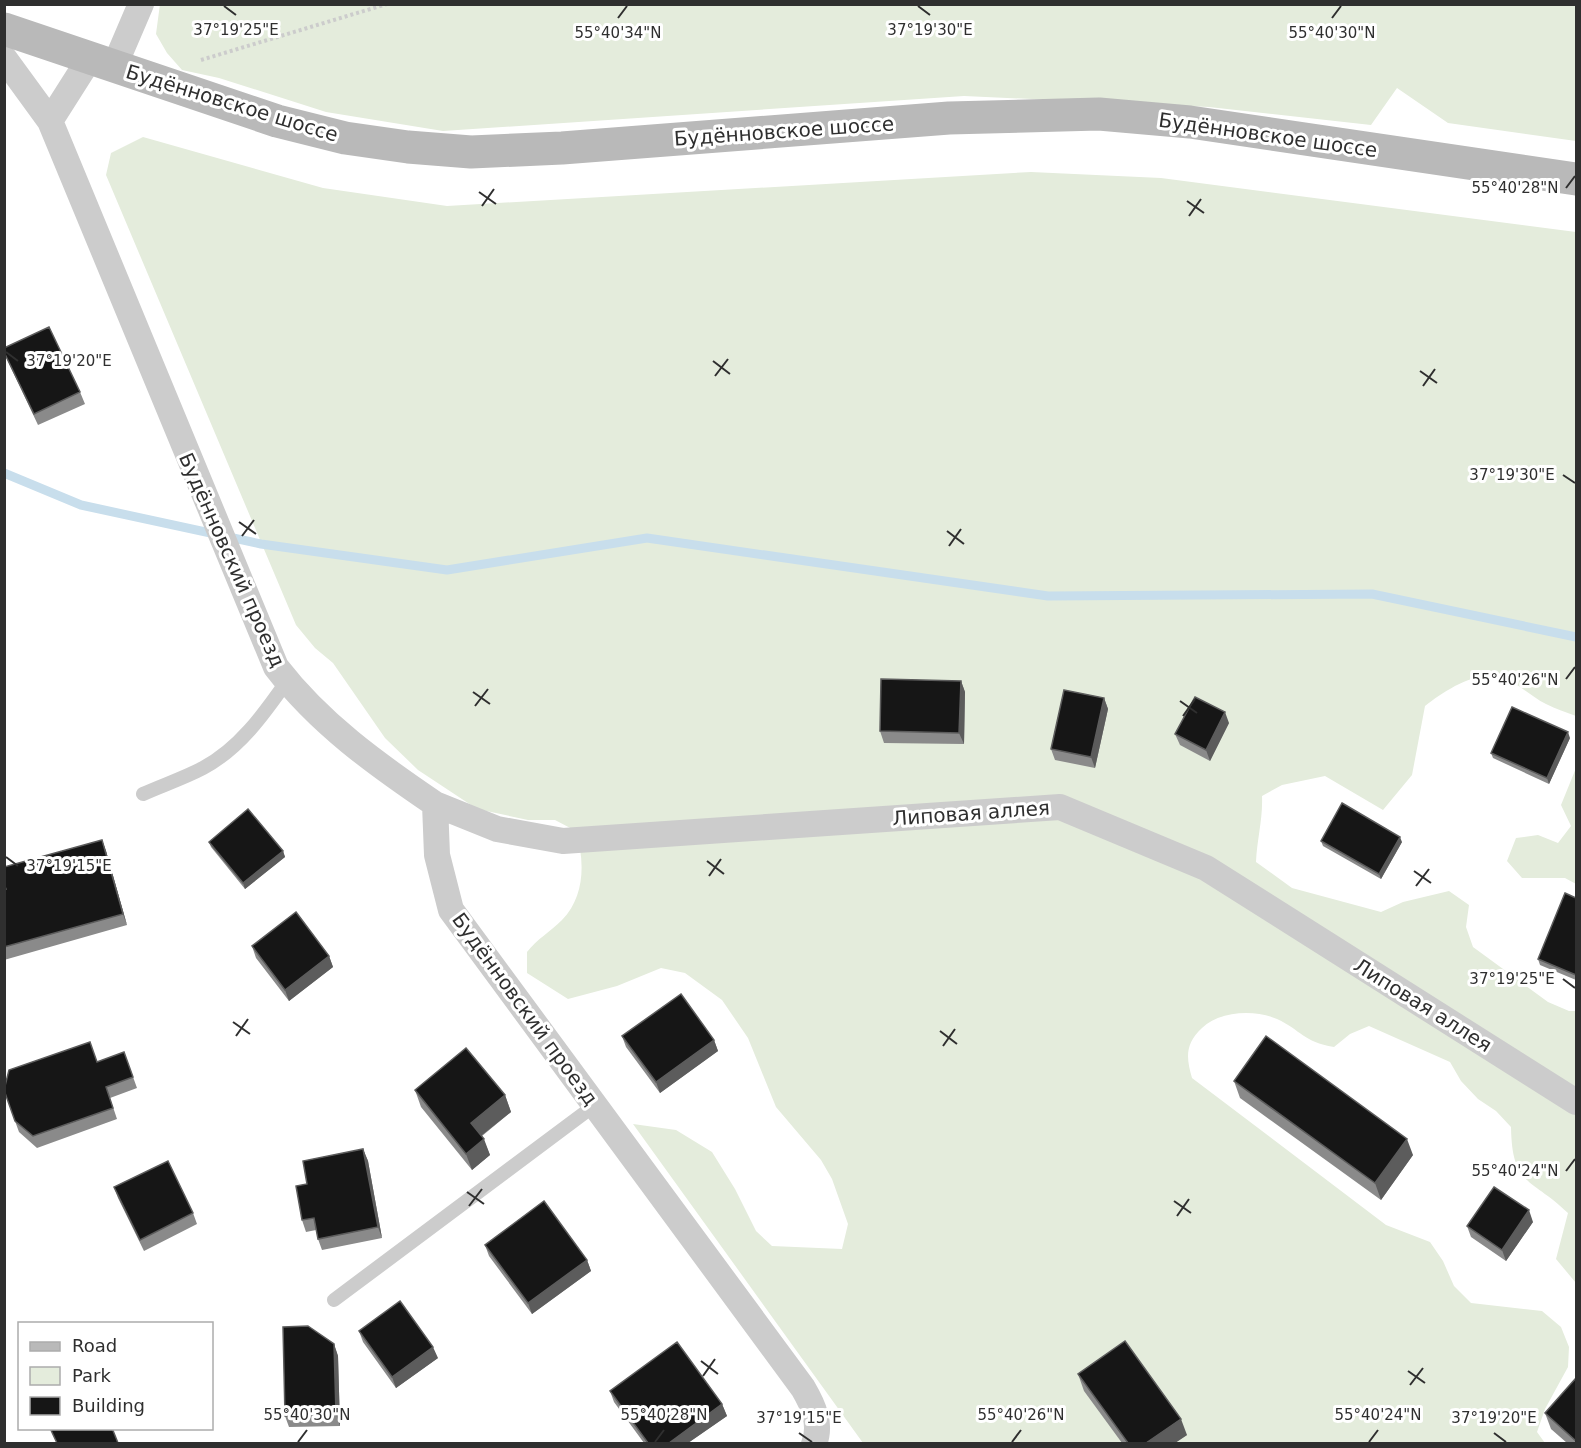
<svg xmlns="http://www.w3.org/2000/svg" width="1581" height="1448" font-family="'DejaVu Sans',sans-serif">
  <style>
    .green { fill: #e4ecdc }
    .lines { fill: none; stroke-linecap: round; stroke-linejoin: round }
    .stream { stroke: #c8deec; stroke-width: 9 }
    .path { stroke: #ccc; stroke-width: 4; stroke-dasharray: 3 3; stroke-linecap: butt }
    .service { stroke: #ccc; stroke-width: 14 }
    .minor { stroke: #ccc; stroke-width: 26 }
    .secondary { stroke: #b9b9b9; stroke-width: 33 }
    .wall { fill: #8a8a8a }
    .shaded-wall { fill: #5c5c5c }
    .building { fill: #161616; stroke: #5c5c5c; stroke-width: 1.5 }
    .ticks { fill: none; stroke: #2f2f2f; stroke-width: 2 }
    .labels { text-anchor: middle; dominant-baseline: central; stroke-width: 6; stroke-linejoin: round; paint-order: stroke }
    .street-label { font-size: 20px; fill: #2f2f2f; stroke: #fff }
    .ticks-label { font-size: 15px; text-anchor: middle; fill: #2f2f2f; stroke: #fff; stroke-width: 6; stroke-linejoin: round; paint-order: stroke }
  </style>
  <rect width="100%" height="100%" fill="#fff"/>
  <path class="green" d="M160,4L1576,5V141L1448,123L1397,88L1371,125L1209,107L964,96L443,131L326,112L219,78L182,70L167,53L156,34Z
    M143,137L323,188L447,206L1031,172L1161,178L1576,232V716C1566,712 1556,709 1546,704C1532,697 1520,685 1506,679C1478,668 1446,690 1425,706L1412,775L1383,810L1325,776L1282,785L1262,796C1263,819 1257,839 1256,862L1292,888L1381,912L1403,902L1449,891L1469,905L1466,927L1473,947L1548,1002L1569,1011H1576V1283L1556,1259L1568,1213C1531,1177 1512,1187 1511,1127L1496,1111L1478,1099L1461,1081L1450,1062L1369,1026L1350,1034L1334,1047C1303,1042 1301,1030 1277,1019C1254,1009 1220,1011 1202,1028C1185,1044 1186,1057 1192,1078L1386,1225L1430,1242L1443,1261L1454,1286L1471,1303L1542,1311L1561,1327L1569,1347L1568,1367L1545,1409L1537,1432L1545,1443H863L633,1124L676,1130L712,1152L735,1189L756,1231L772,1246L842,1249L848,1224L832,1179L821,1160L776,1107L748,1038L722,1000L685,973L661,968L617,986L568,999L527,973V952C537,939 550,932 562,920C585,896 585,862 576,831L555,820H528L477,809L418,770L385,738L333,663L315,648L296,625L106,175L111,153Z
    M1576,768V884L1565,878H1522L1507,861L1516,838L1538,835L1558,843L1571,826L1561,805Z"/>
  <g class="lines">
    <path class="stream" d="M4,473L81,505L261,544L447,570L647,538L1048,596L1372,594L1576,637"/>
    <path class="path" d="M201,60L387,4"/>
    <path class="service" d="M143,794C163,785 184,778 203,768C239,749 264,714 287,681
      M334,1300L595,1105"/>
    <path class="minor" d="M4,58L50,121L276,667C320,724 376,764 435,804L437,855L451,910L803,1388C813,1405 822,1424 814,1444
      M114,67L141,4
      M50,121L90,58
      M435,804L497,829L563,841L1060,807L1206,868L1576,1102"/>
    <path class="secondary" d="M4,29L277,121L345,138L408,147L471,152L562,148L949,118L1099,114L1190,122L1576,179"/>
  </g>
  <path class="wall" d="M4,353L80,392L85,404L38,425Z
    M961,681L965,692L964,744L884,743L880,731Z
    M1104,698L1108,709L1095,768L1055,760L1051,749Z
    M1229,723L1210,761L1180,745L1175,734Z
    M1570,738L1549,784L1493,758L1491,753Z
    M102,840L106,851L127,925L4,960V889Z
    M1321,841L1402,842L1381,879L1323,846Z
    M209,842L283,851L285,857L245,889L211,847Z
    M1576,898V980L1540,965L1538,959Z
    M252,946L329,956L333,967L289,1001L256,958Z
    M622,1036L714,1040L718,1051L660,1093L626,1047Z
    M124,1052L137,1088L110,1098L117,1119L37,1148L19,1132L15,1121L97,1062Z
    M1234,1081L1413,1155L1381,1200L1240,1098Z
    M415,1090L505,1095L511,1112L482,1136L490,1155L472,1170L421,1107Z
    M363,1149L368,1161L382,1238L322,1250L318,1239L316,1230L306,1232L302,1220L307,1184Z
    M114,1187L193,1213L197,1224L144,1251L118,1198Z
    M1533,1222L1506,1261L1471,1237L1467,1226Z
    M485,1245L587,1260L591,1271L532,1314L489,1256Z
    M359,1331L438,1358L396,1388L363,1342Z
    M334,1344L338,1356L340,1426L289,1427L285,1416Z
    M1078,1374L1187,1435L1175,1443H1122L1084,1391Z
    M1576,1378V1443H1567L1551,1429L1545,1413Z
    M610,1391L722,1404L727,1416L688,1443H644L614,1402Z"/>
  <path class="shaded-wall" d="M961,681L965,692L964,744L959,733Z
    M1104,698L1108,709L1095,768L1091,757Z
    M1225,712L1229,723L1210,761L1206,750Z
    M1568,732L1570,738L1549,784L1547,778Z
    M1400,837L1402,842L1381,879L1379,874Z
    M102,840L106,851L127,925L123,914Z
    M283,851L285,857L245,889L243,883Z
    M329,956L333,967L289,1001L285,990Z
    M714,1040L718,1051L660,1093L656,1082Z
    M505,1095L511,1112L477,1139L471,1123Z
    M484,1139L490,1155L472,1170L466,1154Z
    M1407,1139L1413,1155L1381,1200L1375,1183Z
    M363,1149L368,1161L382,1238L378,1227Z
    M1529,1210L1533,1222L1506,1261L1502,1250Z
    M587,1260L591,1271L532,1314L528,1303Z
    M334,1344L338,1356L340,1426L336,1414Z
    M433,1347L438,1358L396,1388L392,1377Z
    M722,1404L727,1416L688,1443H669Z
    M1181,1419L1187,1435L1175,1443H1146Z"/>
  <path class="building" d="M49,327L80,392L34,414L4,352V348Z
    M881,679L961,681L959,733L880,731Z
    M1064,690L1104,698L1091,757L1051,749Z
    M1195,697L1225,712L1206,750L1175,734Z
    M1512,707L1568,732L1547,778L1491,753Z
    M1342,803L1400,837L1379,874L1321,841Z
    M248,809L283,851L243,883L209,842Z
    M102,840L123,914L4,947V889H6L4,884V867Z
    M1565,893L1576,898V975L1538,959Z
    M296,912L329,956L285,990L252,946Z
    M681,994L714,1040L656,1082L622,1036Z
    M1266,1036L1407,1139L1375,1183L1234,1081Z
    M90,1042L97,1062L124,1052L133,1077L106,1087L113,1108L33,1136L15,1121L4,1090L9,1070Z
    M466,1048L505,1095L471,1123L484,1139L466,1154L415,1090Z
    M363,1149L378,1227L318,1239L314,1218L302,1220L296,1186L307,1184L303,1161Z
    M168,1161L193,1213L140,1240L114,1187Z
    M1494,1187L1529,1210L1502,1250L1467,1226Z
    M544,1201L587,1260L528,1303L485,1245Z
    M400,1301L433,1347L392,1377L359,1331Z
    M308,1326L334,1344L336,1414L285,1416L283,1327Z
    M1125,1341L1181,1419L1146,1443H1128L1078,1374Z
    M677,1342L722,1404L669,1443H648L610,1391Z
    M1576,1378V1441L1545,1413Z
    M50,1428H112L118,1443H57Z"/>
  <path class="ticks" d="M224,6L236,15M918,6L930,15M618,18L627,6M1332,18L1341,6M1566,188L1575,176M479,192L496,204M1187,201L1204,213M482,206L494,189M1189,216L1201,199M6,352L18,361M713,361L730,374M1420,371L1437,383M715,376L728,359M1423,386L1435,369M1563,475L1575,483M239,522L256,534M947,531L964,544M242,536L254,520M949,546L961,529M1566,679L1575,667M473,692L490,704M1180,701L1197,713M475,706L488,689M1183,716L1195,699M6,857L18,866M707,861L724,874M1414,871L1431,883M709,876L721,859M1416,886L1429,869M1563,979L1575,988M233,1022L250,1034M940,1031L957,1044M236,1036L248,1019M943,1046L955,1029M1566,1171L1575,1159M467,1192L484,1204M1174,1201L1191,1213M469,1206L482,1189M1177,1216L1189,1199M701,1361L718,1374M1408,1371L1425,1383M703,1376L715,1359M1410,1385L1423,1368M799,1433L812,1442M1494,1433L1506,1442M298,1442L307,1430M655,1442L664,1430M1012,1442L1021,1430M1369,1442L1378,1430"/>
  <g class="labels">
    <g class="street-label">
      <text transform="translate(232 103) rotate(17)">Будённовское шоссе</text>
      <text transform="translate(784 131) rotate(-4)">Будённовское шоссе</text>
      <text transform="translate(1268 135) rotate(8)">Будённовское шоссе</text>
      <text transform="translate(232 560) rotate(66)">Будённовский проезд</text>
      <text transform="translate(971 813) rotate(-4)">Липовая аллея</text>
      <text transform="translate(1423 1005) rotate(32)">Липовая аллея</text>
      <text transform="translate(525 1009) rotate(54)">Будённовский проезд</text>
    </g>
  </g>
  <g class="ticks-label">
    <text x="236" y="35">37°19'25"E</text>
    <text x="930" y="35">37°19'30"E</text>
    <text x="618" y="38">55°40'34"N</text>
    <text x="1332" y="38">55°40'30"N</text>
    <text x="1515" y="193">55°40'28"N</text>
    <text x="69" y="366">37°19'20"E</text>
    <text x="1512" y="480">37°19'30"E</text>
    <text x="1515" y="685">55°40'26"N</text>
    <text x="69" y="871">37°19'15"E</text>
    <text x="1512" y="984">37°19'25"E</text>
    <text x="1515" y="1176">55°40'24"N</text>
    <text x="307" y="1420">55°40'30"N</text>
    <text x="664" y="1420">55°40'28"N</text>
    <text x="1021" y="1420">55°40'26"N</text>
    <text x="1378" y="1420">55°40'24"N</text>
    <text x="799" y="1423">37°19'15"E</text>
    <text x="1494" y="1423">37°19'20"E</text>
  </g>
  <rect width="1581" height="1448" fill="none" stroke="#2f2f2f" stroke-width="12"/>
  <rect x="18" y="1322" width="195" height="108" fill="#ffffff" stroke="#acacac" stroke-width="1.5"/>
  <rect x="30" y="1342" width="30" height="9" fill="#b9b9b9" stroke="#acacac" stroke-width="1.5"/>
  <text x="72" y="1352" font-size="18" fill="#2f2f2f">Road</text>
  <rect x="30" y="1367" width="30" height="18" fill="#e4ecdc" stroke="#acacac" stroke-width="1.5"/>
  <text x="72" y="1382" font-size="18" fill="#2f2f2f">Park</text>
  <rect x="30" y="1397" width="30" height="18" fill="#161616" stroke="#acacac" stroke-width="1.5"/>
  <text x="72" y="1412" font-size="18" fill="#2f2f2f">Building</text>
</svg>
